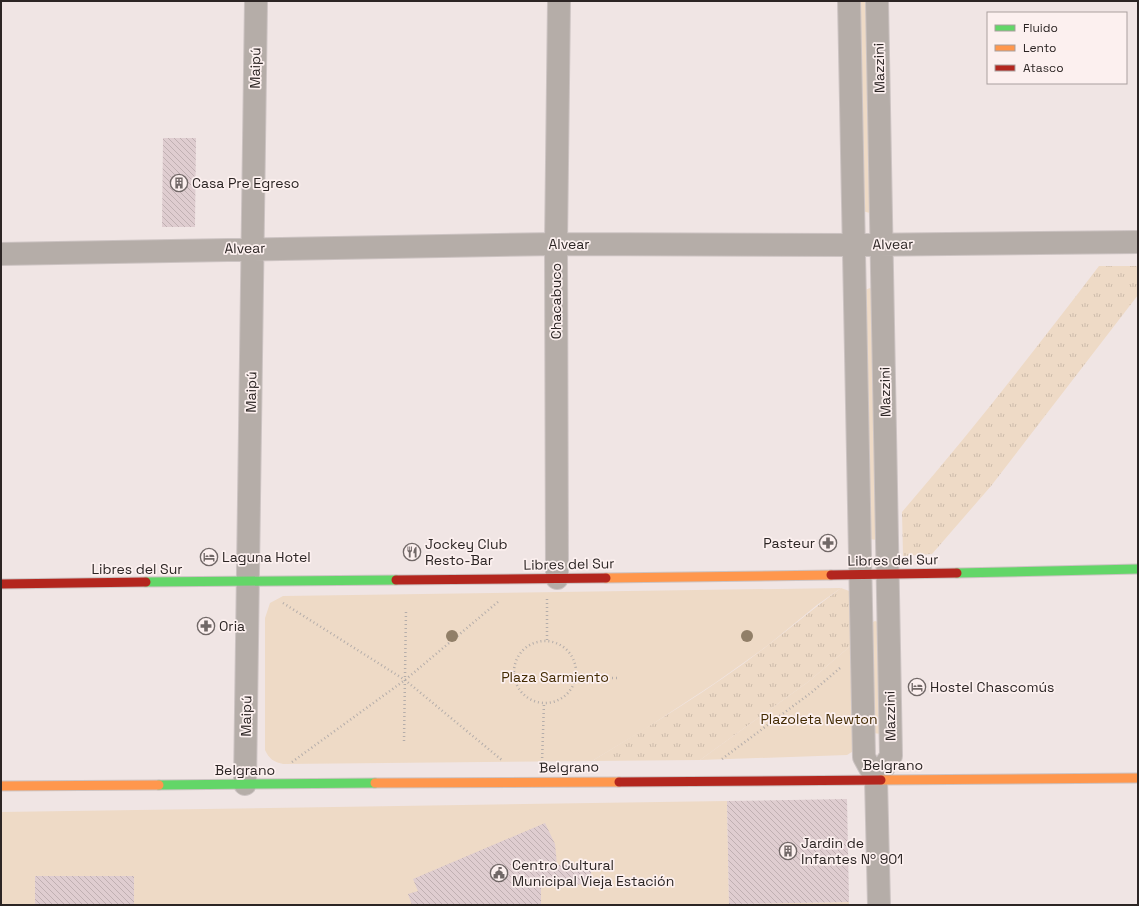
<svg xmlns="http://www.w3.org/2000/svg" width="1139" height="906" font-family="'Space Grotesk',sans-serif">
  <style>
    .grass { fill: url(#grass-tufts) }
    .park { fill: #eedac6 }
    .building { fill: url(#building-back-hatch) }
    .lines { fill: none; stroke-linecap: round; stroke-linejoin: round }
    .street-casing { stroke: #ccc3c2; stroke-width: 24 }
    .fast-casing { stroke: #ccc3c2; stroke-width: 11 }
    .slow-casing { stroke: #ccc3c2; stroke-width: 11 }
    .jam-casing { stroke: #ccc3c2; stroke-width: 11 }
    .path { stroke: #b4adaa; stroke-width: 2.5; stroke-dasharray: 1 3; stroke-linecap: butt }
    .street { stroke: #b5ada8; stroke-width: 22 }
    .fast { stroke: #63d668; stroke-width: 9 }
    .slow { stroke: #ff974d; stroke-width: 9 }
    .jam { stroke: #b3261e; stroke-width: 9 }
    .tree { fill: #917f68 }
    .labels { text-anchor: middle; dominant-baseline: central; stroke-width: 3.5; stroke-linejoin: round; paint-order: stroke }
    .street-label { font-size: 14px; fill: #2c2524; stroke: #fcf0ef }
    .poi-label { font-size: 14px; fill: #2c2524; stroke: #fcf0ef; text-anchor: start }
    .park-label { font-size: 14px; fill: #432b03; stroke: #fcf0ef }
  </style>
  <defs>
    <pattern id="grass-tufts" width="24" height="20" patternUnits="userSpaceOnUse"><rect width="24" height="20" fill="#eedac6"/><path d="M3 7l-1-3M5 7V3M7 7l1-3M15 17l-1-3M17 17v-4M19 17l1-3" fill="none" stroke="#cba"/></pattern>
    <pattern id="building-back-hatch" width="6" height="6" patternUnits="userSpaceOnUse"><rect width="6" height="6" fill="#dfcdd0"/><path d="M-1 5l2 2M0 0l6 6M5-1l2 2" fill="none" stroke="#c0b0b2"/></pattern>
  </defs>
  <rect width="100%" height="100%" fill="#f0e5e4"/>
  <path class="grass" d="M1099,266H1138V295L991,486L932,554L903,556L902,512C970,433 1035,350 1099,266Z
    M841,588L852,592L854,643L808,682L700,760L592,761C651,725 712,689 767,646C792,627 815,607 841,588Z"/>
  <path class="park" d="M857,1H869L870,213L862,211Z
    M870,288L872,289L877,540L870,539L865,290Z
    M841,588L817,605L767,646L715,683L645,729L592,761L283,764C274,762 269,759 265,750V618L270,603L283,596Z
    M875,621L878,622L880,734L874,733L871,623Z
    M854,643L855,750L847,755L700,760L808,682Z
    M727,801L729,904L849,902V905H1V812Z"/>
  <path class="building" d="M163,138H196L195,227H162Z
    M847,799L849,902L729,904L727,801Z
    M545,823L555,844L557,865L590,863L592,884L541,886V905H412L408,894L418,891L413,879Z
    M35,876H134V904H35Z"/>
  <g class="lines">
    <defs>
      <path id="street" d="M849,1L864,757L876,779L879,905
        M1,254L556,244L855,245L1138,242
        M557,578L556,244L559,1
        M876,779L891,756L877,1
        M245,784L256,1"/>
      <path id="fast" d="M957,573L1138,569
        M146,582L396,580
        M159,785L375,783"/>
      <path id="slow" d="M606,578L831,575
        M881,780L1138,778
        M375,783L619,782
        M1,786L159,785"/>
      <path id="jam" d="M831,575L957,573
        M396,580L606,578
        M1,584L146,582
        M619,782L881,780"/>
    </defs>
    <use href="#street" class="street-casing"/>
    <use href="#fast" class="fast-casing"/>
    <use href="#slow" class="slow-casing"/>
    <use href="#jam" class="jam-casing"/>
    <path class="path" d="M547,599V640
      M283,603L405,680L503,761
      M514 672a31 31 0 1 1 62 0a31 31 0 1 1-62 0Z
      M576,677L617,678
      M404,741L406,610
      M722,759L812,692L840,668
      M292,762L405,680L499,601
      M542,762L544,703"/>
    <use href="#street" class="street"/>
    <use href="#fast" class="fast"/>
    <use href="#slow" class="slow"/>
    <use href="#jam" class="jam"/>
  </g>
  <g class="tree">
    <circle cx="452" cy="636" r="6"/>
    <circle cx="747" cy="636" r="6"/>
  </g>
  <defs>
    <symbol id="building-ring" viewBox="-11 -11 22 22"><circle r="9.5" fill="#fcf0ef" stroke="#716867" stroke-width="1.5"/><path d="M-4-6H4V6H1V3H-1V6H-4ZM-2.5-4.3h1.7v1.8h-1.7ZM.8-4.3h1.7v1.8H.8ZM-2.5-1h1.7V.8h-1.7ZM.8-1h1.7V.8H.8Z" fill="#716867"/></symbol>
    <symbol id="pharmacy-ring" viewBox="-11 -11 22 22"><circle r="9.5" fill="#fcf0ef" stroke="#716867" stroke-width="1.5"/><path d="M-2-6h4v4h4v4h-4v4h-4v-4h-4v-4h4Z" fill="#716867"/></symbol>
    <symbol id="restaurant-ring" viewBox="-11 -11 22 22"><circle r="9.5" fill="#fcf0ef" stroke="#716867" stroke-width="1.5"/><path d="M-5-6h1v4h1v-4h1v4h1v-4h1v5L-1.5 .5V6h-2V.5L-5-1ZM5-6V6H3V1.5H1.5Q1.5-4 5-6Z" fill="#716867"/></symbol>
    <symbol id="hotel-ring" viewBox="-11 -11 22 22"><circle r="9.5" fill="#fcf0ef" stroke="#716867" stroke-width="1.5"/><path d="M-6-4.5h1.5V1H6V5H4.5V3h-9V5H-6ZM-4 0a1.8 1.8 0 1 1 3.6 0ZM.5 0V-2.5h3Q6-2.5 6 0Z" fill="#716867"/></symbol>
    <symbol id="civic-ring" viewBox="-11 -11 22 22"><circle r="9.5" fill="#fcf0ef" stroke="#716867" stroke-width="1.5"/><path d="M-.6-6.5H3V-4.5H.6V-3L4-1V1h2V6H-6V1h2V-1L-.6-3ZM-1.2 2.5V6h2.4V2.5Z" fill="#716867"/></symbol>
  </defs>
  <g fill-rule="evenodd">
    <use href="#building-ring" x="169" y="173" width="20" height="20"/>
    <use href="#pharmacy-ring" x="818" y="533" width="20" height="20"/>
    <use href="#restaurant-ring" x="402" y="542" width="20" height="20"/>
    <use href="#hotel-ring" x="199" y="547" width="20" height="20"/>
    <use href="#pharmacy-ring" x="196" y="616" width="20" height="20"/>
    <use href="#hotel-ring" x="907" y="677" width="20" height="20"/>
    <use href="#building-ring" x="778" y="841" width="20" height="20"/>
    <use href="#civic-ring" x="489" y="863" width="20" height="20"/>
  </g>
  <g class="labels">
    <g class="street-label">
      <text transform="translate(255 68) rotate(-89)">Maipú</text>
      <text transform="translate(879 68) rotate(-91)">Mazzini</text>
      <text x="569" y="244">Alvear</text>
      <text transform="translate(893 244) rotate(-1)">Alvear</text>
      <text transform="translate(245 248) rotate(-1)">Alvear</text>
      <text transform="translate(556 301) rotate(-90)">Chacabuco</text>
      <text transform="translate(251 392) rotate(-89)">Maipú</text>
      <text transform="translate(885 392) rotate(-91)">Mazzini</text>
      <text transform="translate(893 560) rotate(-1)">Libres del Sur</text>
      <text transform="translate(569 564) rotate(-1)">Libres del Sur</text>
      <text x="137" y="569">Libres del Sur</text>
      <text transform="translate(246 716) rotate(-89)">Maipú</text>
      <text transform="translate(890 716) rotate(-91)">Mazzini</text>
      <text x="893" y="765">Belgrano</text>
      <text transform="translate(569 767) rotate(-1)">Belgrano</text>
      <text x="245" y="770">Belgrano</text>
    </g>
    <g class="poi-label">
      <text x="192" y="183">Casa Pre Egreso</text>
      <text x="815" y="543" text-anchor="end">Pasteur</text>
      <text x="425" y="544">Jockey Club<tspan x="425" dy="16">Resto-Bar</tspan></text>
      <text x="222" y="557">Laguna Hotel</text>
      <text x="219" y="626">Oria</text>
      <text x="930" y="687">Hostel Chascomús</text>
      <text x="801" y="843">Jardin de<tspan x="801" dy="16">Infantes Nº 901</tspan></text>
      <text x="512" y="865">Centro Cultural<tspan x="512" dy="16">Municipal Vieja Estación</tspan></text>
    </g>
    <g class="park-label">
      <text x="555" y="677">Plaza Sarmiento</text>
      <text x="819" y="719">Plazoleta Newton</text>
    </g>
  </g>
  <rect width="1139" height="906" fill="none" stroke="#2c2524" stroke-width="4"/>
  <rect x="987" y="12" width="140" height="72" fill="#fcf0ef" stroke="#a99f9e"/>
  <rect x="995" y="25" width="20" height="6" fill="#63d668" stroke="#a99f9e"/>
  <text x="1023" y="32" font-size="12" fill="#2c2524">Fluido</text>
  <rect x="995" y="45" width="20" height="6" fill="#ff974d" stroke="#a99f9e"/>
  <text x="1023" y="52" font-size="12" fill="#2c2524">Lento</text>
  <rect x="995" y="65" width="20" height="6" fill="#b3261e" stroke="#a99f9e"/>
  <text x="1023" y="72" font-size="12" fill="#2c2524">Atasco</text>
</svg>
